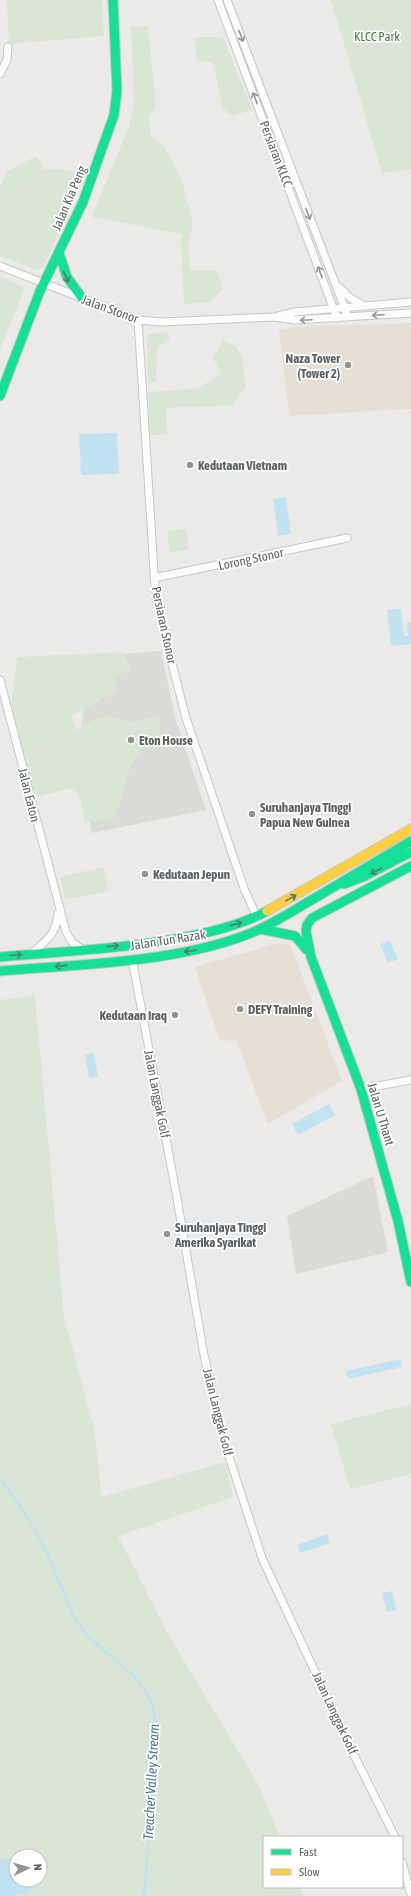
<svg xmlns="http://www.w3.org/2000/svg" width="411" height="1896" font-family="'Asap Condensed',sans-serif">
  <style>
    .commercial { fill: #e5dfd6 }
    .education { fill: #dcdad7 }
    .green { fill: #d9e6d5; fill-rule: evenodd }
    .water { fill: #c1e3f1 }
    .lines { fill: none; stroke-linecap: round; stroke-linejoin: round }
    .stream { stroke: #c1e3f1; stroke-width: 2.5 }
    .street-casing { stroke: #c7c7c7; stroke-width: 9 }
    .fast-casing { stroke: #c6c7c7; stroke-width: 11 }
    .slow-casing { stroke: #c6c7c7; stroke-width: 11 }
    .street { stroke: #fcfcfc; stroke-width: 7 }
    .fast { stroke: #16e098; stroke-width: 9 }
    .slow { stroke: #ffcf43; stroke-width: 9 }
    .oneway { stroke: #95989a }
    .oneway2 { stroke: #507b6f }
    .poi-dot { fill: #909293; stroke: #fff; stroke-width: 1.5 }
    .labels { text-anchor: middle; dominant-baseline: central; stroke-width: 3.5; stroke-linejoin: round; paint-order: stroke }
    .park-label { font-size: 13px; fill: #458140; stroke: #fff }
    .street-label { font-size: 13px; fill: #5e6265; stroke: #fff }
    .poi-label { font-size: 13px; font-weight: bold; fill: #5e6265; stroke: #fff; text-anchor: start }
    .water-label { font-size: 14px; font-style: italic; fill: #477795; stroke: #fff }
  </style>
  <rect width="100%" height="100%" fill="#eceae8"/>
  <path class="commercial" d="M411,323V409L289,416L279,330L296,327Z
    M279,943L291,946L342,1081L268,1124L236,1040L220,1041L195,967Z"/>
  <path class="education" d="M161,651L176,721L206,810L92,833L77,760L91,656Z
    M373,1176L388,1252L296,1274L287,1216Z"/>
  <path class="green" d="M7,0H102L104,36L9,44Z
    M331,0H411V170L382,173Z
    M148,26L156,106L149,116L151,137L163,144L182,181L193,224L189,239L190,270H214L220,278L223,289L210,302L184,304L181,234L92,217L129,126L134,102L131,27Z
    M195,37H223L252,110L233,116L223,109L213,63L196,60Z
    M36,156L43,169C58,168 70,169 84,175L43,268L37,270L0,256V187L7,171Z
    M0,276L25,288L0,349Z
    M166,332L170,338L158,347L156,381L148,384L147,334Z
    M223,341L236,346L242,358L246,387L232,405L166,408L167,435H150L148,392L198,388L221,374L213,358Z
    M186,529L189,549L170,553L167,531Z
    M122,652L131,670L115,676L118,691L71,716L76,730L95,719L108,716L132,722L158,716L162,739L144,745L130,767L121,800L114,818L85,823L79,795L70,788L38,797L29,781L11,705L17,657Z
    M104,867L109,891L65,900L60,877Z
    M35,995L64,1316L94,1428L102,1497L225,1462L233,1497L118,1536L168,1634L257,1782L280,1837H264V1887H300L304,1896H0V1000ZM16,1856H40V1880H16Z
    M411,1404V1474L350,1489L331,1424Z"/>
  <path class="water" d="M117,433L119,474L81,475L79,434Z
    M286,497L291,534L278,536L273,499Z
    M401,609L404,636H408L407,622H411V644L391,646L387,610Z
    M390,940L398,959L388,963L380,944Z
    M94,1053L98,1077L89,1078L85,1055Z
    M329,1104L335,1115L298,1135L292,1124Z
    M401,1359L402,1367L348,1379L346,1371Z
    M327,1534L330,1543L300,1553L297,1545Z
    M392,1591L396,1610L387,1612L382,1593Z
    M0,1859H16V1880H40C36,1896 14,1896 0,1896Z"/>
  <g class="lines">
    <path class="stream" d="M0,1478L26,1515L45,1549L74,1617L87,1636L135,1677L147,1693L153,1708L156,1728L155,1762L144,1896"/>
    <defs>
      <path id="street" d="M218,0L337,318
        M227,0L348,317
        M0,74L7,60L8,47
        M0,266L138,320L161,322L275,317L294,320L411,313
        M339,287L349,297L364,306
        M278,316L295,312L411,302
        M138,320L155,587L168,648L186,718L245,891L257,917
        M154,578L347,538
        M0,680L66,932L72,942L82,949
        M32,953C47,940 56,934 58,914
        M132,959L175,1187L204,1355L223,1438L262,1558L351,1749L395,1837
        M361,1089L411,1080
        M402,1862L411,1895"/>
      <path id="fast" d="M59,253L67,277L82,298
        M0,396L40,291L83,202L114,115L117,91L113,0
        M411,866L312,918L307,925L306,931L311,957L361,1089L398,1221L411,1282
        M344,884L365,876L411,852
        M260,929L295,936L307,950
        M0,957C70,951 141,948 209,932C229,927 249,921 267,911
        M0,971C80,964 177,963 251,933C273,924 294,910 315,898C347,879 379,860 411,841"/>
      <path id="slow" d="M267,911L411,829"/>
    </defs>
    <use href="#street" class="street-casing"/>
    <use href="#fast" class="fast-casing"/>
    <use href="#slow" class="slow-casing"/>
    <use href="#street" class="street"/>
    <use href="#fast" class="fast"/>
    <use href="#slow" class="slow"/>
  </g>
  <defs><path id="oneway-shaft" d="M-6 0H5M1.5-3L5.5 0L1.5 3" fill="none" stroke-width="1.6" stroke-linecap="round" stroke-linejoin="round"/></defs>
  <g class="oneway">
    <use href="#oneway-shaft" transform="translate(241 36) rotate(69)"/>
    <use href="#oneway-shaft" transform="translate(255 98) rotate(-111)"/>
    <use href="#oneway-shaft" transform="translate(308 214) rotate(68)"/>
    <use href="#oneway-shaft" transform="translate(320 272) rotate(-111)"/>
    <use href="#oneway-shaft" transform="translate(378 315) rotate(177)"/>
    <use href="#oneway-shaft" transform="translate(306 320) rotate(177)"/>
  </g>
  <g class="oneway2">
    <use href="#oneway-shaft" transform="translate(66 277) rotate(65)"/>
    <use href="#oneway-shaft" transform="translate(376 871) rotate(152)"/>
    <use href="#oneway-shaft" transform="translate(291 898) rotate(-29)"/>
    <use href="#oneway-shaft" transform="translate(236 924) rotate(-15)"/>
    <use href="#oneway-shaft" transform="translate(113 946) rotate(-6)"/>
    <use href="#oneway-shaft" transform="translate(190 951) rotate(172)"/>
    <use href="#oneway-shaft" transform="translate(16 955) rotate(-5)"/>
    <use href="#oneway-shaft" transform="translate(61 966) rotate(174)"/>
  </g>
  <g class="poi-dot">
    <circle cx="348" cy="365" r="4"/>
    <circle cx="190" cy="465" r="4"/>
    <circle cx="131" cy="740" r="4"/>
    <circle cx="252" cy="814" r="4"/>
    <circle cx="145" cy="874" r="4"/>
    <circle cx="240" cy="1009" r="4"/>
    <circle cx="175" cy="1015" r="4"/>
    <circle cx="167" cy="1234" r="4"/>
  </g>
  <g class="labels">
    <g class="park-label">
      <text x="377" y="36">KLCC Park</text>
    </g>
    <g class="street-label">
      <text transform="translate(276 154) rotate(69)">Persiaran KLCC</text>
      <text transform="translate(69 198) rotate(-67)">Jalan Kia Peng</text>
      <text transform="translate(110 309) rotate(20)">Jalan Stonor</text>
      <text transform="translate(251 559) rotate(-12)">Lorong Stonor</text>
      <text transform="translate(164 625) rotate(78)">Persiaran Stonor</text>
      <text transform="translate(29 795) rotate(76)">Jalan Eaton</text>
      <text transform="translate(168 940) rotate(-9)">Jalan Tun Razak</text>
      <text transform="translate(157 1094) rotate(79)">Jalan Langgak Golf</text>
      <text transform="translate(381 1114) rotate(73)">Jalan U Thant</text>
      <text transform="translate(218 1412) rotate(76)">Jalan Langgak Golf</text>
      <text transform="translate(335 1713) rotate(65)">Jalan Langgak Golf</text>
    </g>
    <g class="poi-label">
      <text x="340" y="358" text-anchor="end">Naza Tower<tspan x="340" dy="15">(Tower 2)</tspan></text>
      <text x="198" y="465">Kedutaan Vietnam</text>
      <text x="139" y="740">Eton House</text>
      <text x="260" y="807">Suruhanjaya Tinggi<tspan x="260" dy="15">Papua New Guinea</tspan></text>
      <text x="153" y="874">Kedutaan Jepun</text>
      <text x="248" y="1009">DEFY Training</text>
      <text x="167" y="1015" text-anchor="end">Kedutaan Iraq</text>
      <text x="175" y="1227">Suruhanjaya Tinggi<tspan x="175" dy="15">Amerika Syarikat</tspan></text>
    </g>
    <g class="water-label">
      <text transform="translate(151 1782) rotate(-87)">Treacher Valley Stream</text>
    </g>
  </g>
  <rect x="263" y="1836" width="140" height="52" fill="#ffffff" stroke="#bfc0c1"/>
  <rect x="271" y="1849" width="20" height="6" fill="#16e098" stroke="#bfc0c1"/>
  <text x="299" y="1856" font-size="12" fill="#5e6265">Fast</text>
  <rect x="271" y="1869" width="20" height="6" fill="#ffcf43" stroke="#bfc0c1"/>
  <text x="299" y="1876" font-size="12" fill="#5e6265">Slow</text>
  <g transform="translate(28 1868) rotate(85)"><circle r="19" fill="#ffffff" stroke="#bfc0c1"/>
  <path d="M0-3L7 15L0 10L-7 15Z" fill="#909293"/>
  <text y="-6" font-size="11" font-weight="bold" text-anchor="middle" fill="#5e6265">N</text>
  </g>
</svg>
